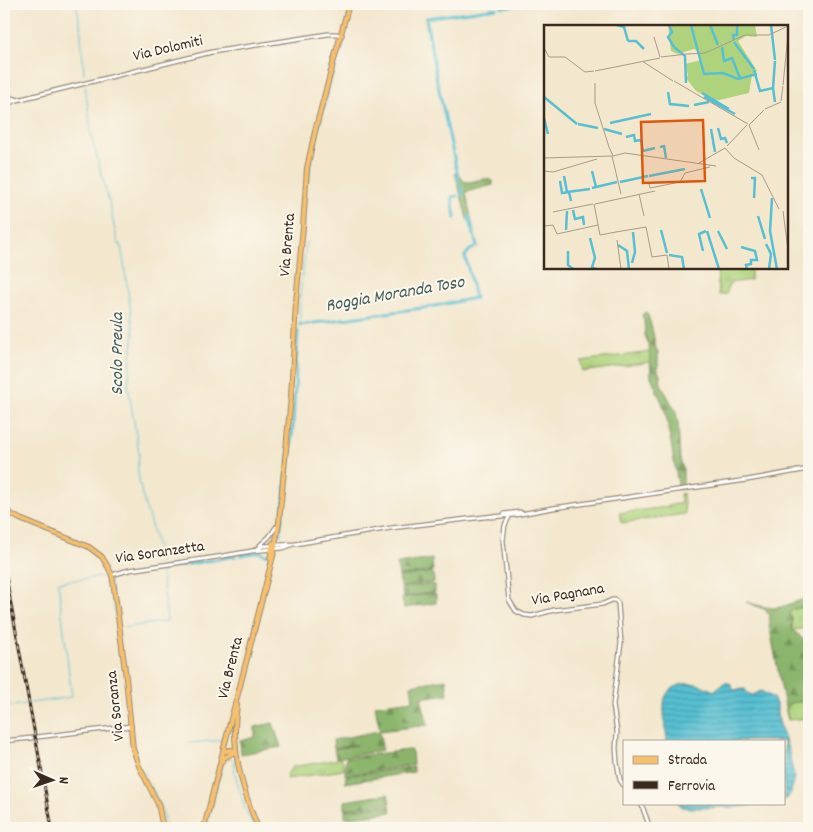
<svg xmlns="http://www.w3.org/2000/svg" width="813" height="832" font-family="Dekko,sans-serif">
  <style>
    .grass { fill: url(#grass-tufts); stroke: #757e4e }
    .forest { fill: url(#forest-firs); stroke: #637045 }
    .water { fill: url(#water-rules); stroke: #487478 }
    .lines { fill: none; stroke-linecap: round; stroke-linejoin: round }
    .stream { stroke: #56bfd2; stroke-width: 1 }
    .canal { stroke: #56bfd2; stroke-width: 3 }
    .minor-casing { stroke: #978876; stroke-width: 5.5 }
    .major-casing { stroke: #978876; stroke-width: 6 }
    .minor { stroke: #fff; stroke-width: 3 }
    .major { stroke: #f7c06c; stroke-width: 4 }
    .rail-casing { stroke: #3b2a1e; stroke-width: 3 }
    .rail { stroke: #fbf7ec; stroke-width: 1; stroke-dasharray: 4; stroke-linecap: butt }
    .labels { text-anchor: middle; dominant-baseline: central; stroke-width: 4; stroke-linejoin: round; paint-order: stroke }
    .street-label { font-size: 16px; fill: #3b2a1e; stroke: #fbf7ec }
    .water-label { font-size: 18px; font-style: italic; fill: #445e5d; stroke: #fbf7ec }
    .inset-river { fill: none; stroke: #56bfd2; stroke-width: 2.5 }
    .inset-road { fill: none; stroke: #a99b88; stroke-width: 1 }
    .view { fill: #df570d; fill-opacity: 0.15; stroke: #df570d; stroke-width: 2.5 }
    .inset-edge { fill: none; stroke: #3b2a1e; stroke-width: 2.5 }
  </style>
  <defs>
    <pattern id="grass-tufts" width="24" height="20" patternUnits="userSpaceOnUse" patternTransform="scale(1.25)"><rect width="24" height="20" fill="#afd37d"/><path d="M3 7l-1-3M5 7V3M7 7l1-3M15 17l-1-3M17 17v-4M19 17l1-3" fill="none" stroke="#97b56c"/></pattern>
    <pattern id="forest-firs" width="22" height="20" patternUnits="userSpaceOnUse" patternTransform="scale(1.25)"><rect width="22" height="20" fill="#8bb56c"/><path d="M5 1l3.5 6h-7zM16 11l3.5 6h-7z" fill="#739358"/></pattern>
    <pattern id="water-rules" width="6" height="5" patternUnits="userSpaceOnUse" patternTransform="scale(1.25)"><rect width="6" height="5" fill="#56bfd2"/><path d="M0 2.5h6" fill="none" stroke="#489baa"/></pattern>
  </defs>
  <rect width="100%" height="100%" fill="#fbf7ec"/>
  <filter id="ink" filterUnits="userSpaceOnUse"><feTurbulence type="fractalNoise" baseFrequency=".02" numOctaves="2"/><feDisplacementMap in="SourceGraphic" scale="10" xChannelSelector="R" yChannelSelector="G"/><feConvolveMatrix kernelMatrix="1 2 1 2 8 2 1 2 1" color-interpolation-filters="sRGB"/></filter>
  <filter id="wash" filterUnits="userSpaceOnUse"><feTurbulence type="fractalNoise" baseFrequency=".0096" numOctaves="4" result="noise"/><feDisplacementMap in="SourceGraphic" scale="20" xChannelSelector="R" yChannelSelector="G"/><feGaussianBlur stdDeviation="1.12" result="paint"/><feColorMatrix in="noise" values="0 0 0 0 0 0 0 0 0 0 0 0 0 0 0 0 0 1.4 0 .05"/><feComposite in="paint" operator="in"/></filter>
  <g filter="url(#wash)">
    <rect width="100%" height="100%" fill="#f3e7ce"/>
    <path class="grass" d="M731,268H751V280L730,283L726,294L719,295L717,271Z
      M650,352V362L583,372L581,361Z
      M683,493L685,514L621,523L619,513L659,508L681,503L680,494Z
      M809,606V628L792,630V617L788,614L794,609Z
      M809,701V718L788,720L786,709V705L790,703Z
      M339,759H341L343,761V770L287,779L286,776L292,767Z"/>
    <path class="forest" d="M455,173L459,174C461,176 461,179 464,181C471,185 482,175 493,181V185L466,192L474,233L472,223L467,219Z
      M645,312L648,315L653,333L656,349L658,351V371L660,375L661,384L676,412L678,423L680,458L683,469V489H677L678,484L665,410L651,377L649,347L645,335L644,321L642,315Z
      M432,559L433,571L399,576L397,564Z
      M432,572L433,573L434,582L401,587L399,577Z
      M432,584L435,585V592L403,597L401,588Z
      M434,593L436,595V603L404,608L402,598Z
      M809,598V606L794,609L789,614L792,617V630C807,639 807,648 807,664C807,668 810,672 809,675C809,677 808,678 808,679C806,684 808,690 806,695L809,698V701L790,703L787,705L786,709L788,719L785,707L769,624L770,614L767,613L766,610L746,602C755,604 765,608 774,608C786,607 797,600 809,598Z
      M446,679L448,694L421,698L428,725L380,731L375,705L413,700L411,685Z
      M273,723L281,747L241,754L240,741L255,737V727Z
      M379,731L382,746L381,751L336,758L334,749L357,745L334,748L333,740Z
      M408,750H410L412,752L413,765L345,775V765L346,758Z
      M413,767L414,772L345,783L346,776Z
      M388,794L390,803L345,809V801Z
      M390,805L391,812L345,818V810Z"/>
    <path class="water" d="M725,682L731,684L733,690L745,689L747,693L753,695L761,691L773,698L777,706V715L789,752L794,777L791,793L784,801V741H667C666,728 662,709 665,698C669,686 685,682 696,684C702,685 708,688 714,691Z
      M678,803H780L774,806L756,804L739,807L693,808L682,807Z"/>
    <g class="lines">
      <path class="stream" d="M76,4L80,23L84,73
        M85,86L92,139L109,202L118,244H121L134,333L128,385L139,453C139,460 137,466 138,472C141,503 156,532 160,563
        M309,182L311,159L317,136L352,4
        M300,325V296L306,242
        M122,628L167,621L161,569
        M31,703L72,697L58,582L109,576L117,628
        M4,707L26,704
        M188,743L224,740
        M225,760L231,758L234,761L235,774L245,809
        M143,771L147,777
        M150,784L162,808L164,820
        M216,792L223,763
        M246,811L254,828
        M210,814L214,798
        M209,822V819
        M165,823L166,828
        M207,828L208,826"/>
      <path class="canal" d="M502,7L526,4
        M459,181L436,76L426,18L496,8
        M461,187L463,195
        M469,217L477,246
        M455,218L452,197L457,196
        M300,325L429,307L475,298L465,256L470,250L474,248
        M280,534L293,426L298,331
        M241,555L259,552L267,555
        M161,569L235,556"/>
    </g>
  </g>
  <g filter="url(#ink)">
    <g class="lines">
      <defs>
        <path id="minor" d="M4,99L11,98L16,99
          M4,104L12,102L17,100L212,52L328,34H336L342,35
          M504,514L520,512
          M510,515L505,525L503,540L509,600L516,611L524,615L532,616L554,610L603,604L612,600H615L618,603L621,643L613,705L617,732L616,748L617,762L620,780L624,786
          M491,517L515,515L553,508L747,480L809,469
          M260,545L269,537L276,527
          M252,551L263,546L295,544L391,528L493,516
          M112,575L129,570L217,557L252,551L283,548L291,545
          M37,737L131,726
          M4,741L32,738
          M641,803L650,828"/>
        <path id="major" d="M4,507L11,514L20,519L89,547L102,557L108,567L112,575L116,601L126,678L133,749L139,766L158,804L163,828
          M270,558L273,543
          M237,705C230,748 242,789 258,828
          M223,752L230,750L236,751
          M222,762L224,758L236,751
          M204,828L231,719L240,686L274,552L279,522L291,397L296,302L303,227L307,168L316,127L349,4"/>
      </defs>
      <use href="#minor" class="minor-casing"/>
      <use href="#major" class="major-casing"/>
      <use href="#minor" class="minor"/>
      <use href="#major" class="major"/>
      <defs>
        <path id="rail" d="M4,566L52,828"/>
      </defs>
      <use href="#rail" class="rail-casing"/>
      <use href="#rail" class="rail"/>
    </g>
  </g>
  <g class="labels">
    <g class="street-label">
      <text transform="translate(168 49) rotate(-13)">Via Dolomiti</text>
      <text transform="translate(288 245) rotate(-85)">Via Brenta</text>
      <text transform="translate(160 553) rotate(-8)">Via Soranzetta</text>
      <text transform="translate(568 595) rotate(-10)">Via Pagnana</text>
      <text transform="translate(231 668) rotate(-76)">Via Brenta</text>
      <text transform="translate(116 706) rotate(-96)">Via Soranza</text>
    </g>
    <g class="water-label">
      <text transform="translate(395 295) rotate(-10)">Roggia Moranda Toso</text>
      <text transform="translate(118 354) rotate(-90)">Scolo Preula</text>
    </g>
  </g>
  <g transform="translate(544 25)">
    <rect width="244" height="244" fill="#f3e7ce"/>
    <path d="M124,0H211L213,12L202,11L194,16L213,46L208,50L205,68L171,76L152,66L142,53L144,50L141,39L157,35L155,26L150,24L134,29L127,26Z" fill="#afd37d"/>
    <path class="inset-river" d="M73,0L80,2L84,16M125,0L128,7L124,12L130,22M147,0L160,49L179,48L194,54L213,49M166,0L174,20M227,0L231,35M190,15L189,10H193V0M84,16H92L100,24M190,17L210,44M130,22L141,31L142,58M178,22L180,36L188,33L196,53M210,45L216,66L229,63L231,77M229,63L231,36M124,67L126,79L145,81M158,68L185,84M0,72L33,99M160,72L191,89M150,80L165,77M0,93L4,109M66,98L107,89M34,99L54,103M174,103L177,114L181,113L183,118M60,104L78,109M167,104L171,127M82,112L90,110L91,116L97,115L98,120M98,121L99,126L111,123M116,122L120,121L122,133M48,146L52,162M20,151L23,167L46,164M105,151L141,144M207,153H211L210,173M16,156L18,168L25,167L27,176M76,157L104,151M48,163L73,157M157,164L166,193M228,173L226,206L233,244M29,185L31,194L39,192L40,200M214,191L221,214M22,205L23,186M117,205L123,228M163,206L175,244M174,206L183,224M46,213L51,233L48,242L52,244M222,219L227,229L225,244M74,220L83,226L85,244M197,222L211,226L213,235H207V239L202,240L203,244M24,226V240L29,244M159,226L155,209L162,206M125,230L138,232L140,244M88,238L91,227L89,207"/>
    <path class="inset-road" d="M110,12L116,32M0,23L5,32H21L41,47L50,46M143,29L161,28L201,10H225L244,1M117,32L143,29M98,36L129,56M51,46L116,33M130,56L147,66M51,58V78L65,122M239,60L244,10M147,66L204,99M237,76L239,61M221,84L237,77M205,100L215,125M205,100L220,85M183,121L203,100M65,122L69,131L81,128M181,123L190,133L218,150L235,184M81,128L172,141M68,131L77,169M0,133L68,131M155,138L181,123M0,146L9,147L53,134M105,159L106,163L136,157L141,148L166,142M95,169L100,191M50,179L56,210M51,179L111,166M239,186L244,225M9,187L49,179M0,201L9,200L13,209L54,200M102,202L108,232L123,230L125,244M72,207L102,202M56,210L72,207M73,215L77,244"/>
    <path class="view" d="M159,95L161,156L99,158L97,97Z"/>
    <rect width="244" height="244" class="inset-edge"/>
  </g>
  <rect width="813" height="832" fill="none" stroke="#fbf7ec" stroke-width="20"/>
  <rect x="623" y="740" width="162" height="65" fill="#fbf7ec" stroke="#aea59a"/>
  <rect x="633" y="756" width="25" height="8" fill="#f7c06c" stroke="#aea59a"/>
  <text x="668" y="764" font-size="15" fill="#3b2a1e">Strada</text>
  <rect x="633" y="781" width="25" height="8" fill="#3b2a1e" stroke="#aea59a"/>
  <text x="668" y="790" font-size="15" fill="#3b2a1e">Ferrovia</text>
  <g transform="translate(52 780) rotate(92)" stroke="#fbf7ec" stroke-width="4" paint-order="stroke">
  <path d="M0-4L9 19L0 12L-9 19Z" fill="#3b2a1e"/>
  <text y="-8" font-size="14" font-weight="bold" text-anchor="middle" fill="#3b2a1e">N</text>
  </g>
</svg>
